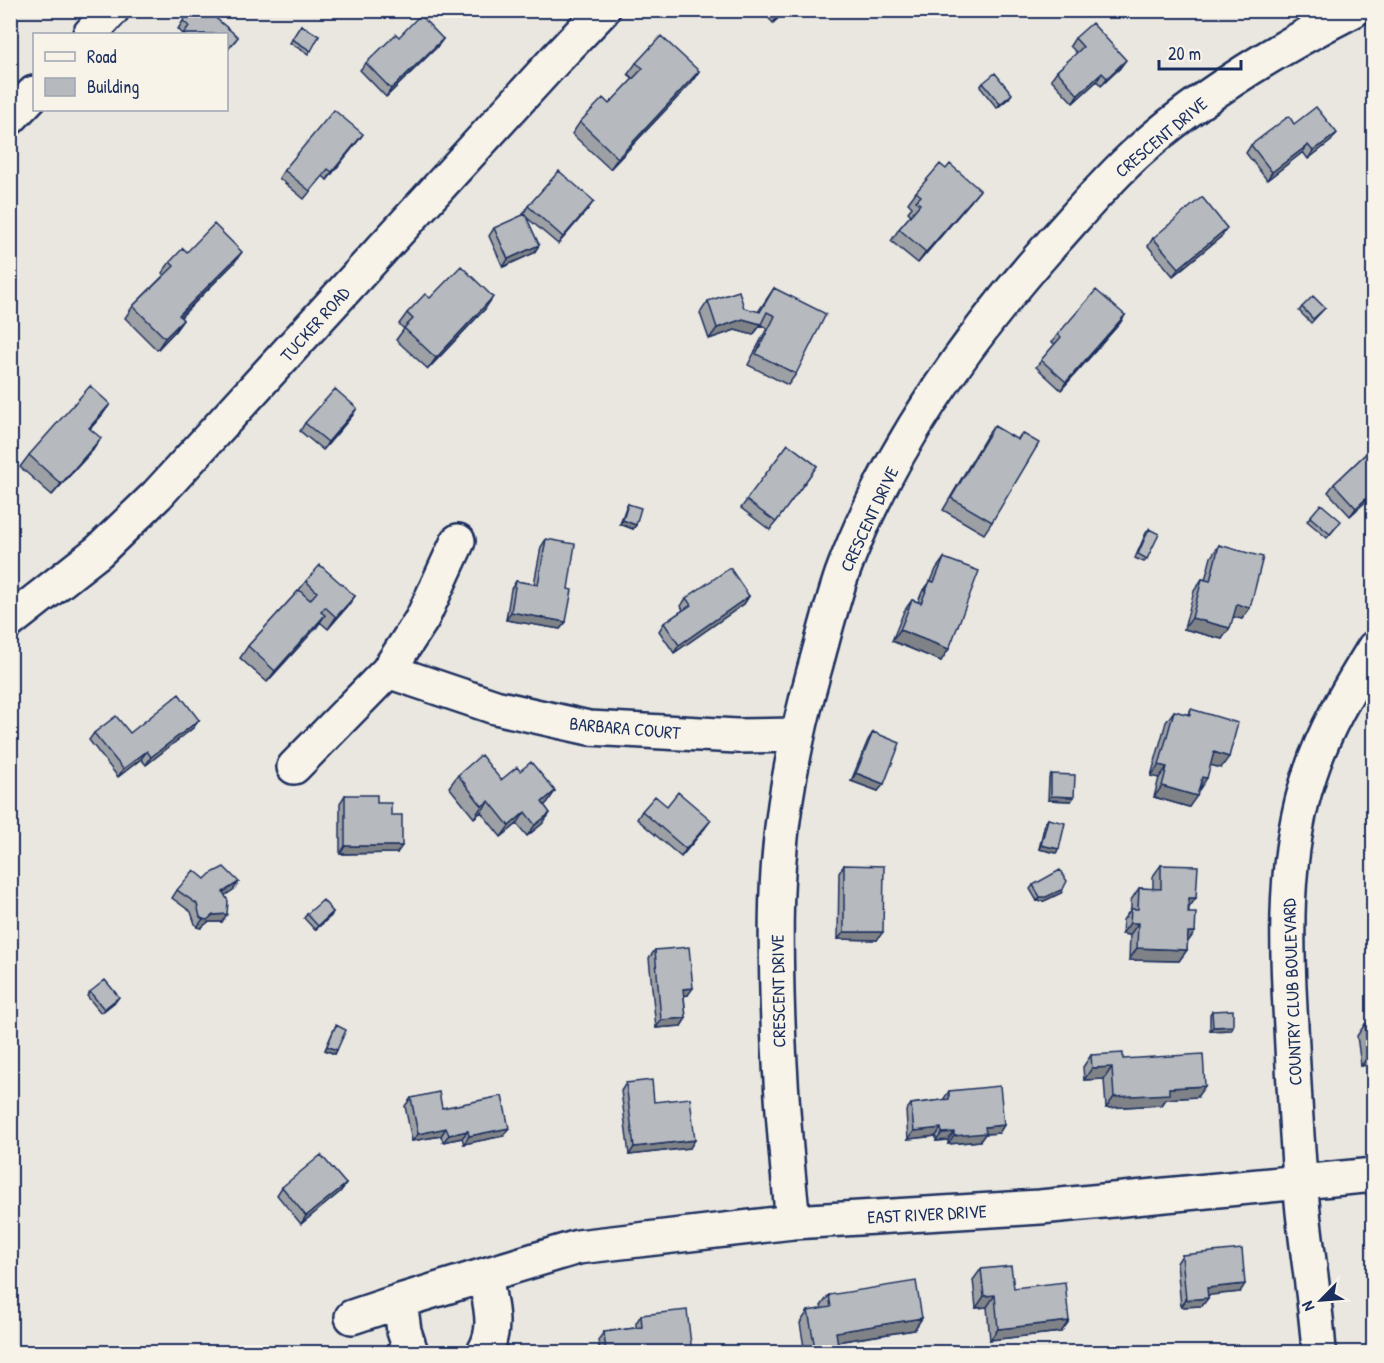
<svg xmlns="http://www.w3.org/2000/svg" width="1384" height="1363" font-family="'Patrick Hand',sans-serif">
  <style>
    .lines { fill: none; stroke-linecap: round; stroke-linejoin: round }
    .minor-casing { stroke: #1b2f5e; stroke-width: 38 }
    .major-casing { stroke: #1b2f5e; stroke-width: 38 }
    .minor { stroke: #f7f3e8; stroke-width: 33 }
    .major { stroke: #f7f3e8; stroke-width: 33 }
    .wall { fill: #9da0a4; stroke: #1b2f5e; stroke-width: 1.5 }
    .shaded-wall { fill: #7f8286; stroke: #1b2f5e; stroke-width: 1.5 }
    .building { fill: #b6babf; stroke: #1b2f5e; stroke-width: 1.5 }
    .labels { text-anchor: middle; dominant-baseline: central; stroke-width: 6; stroke-linejoin: round; paint-order: stroke }
    .street-label { font-size: 18px; fill: #1b2f5e; stroke: #f7f3e8 }
  </style>
  <rect width="100%" height="100%" fill="#eae7e0"/>
  <filter id="ink" filterUnits="userSpaceOnUse"><feTurbulence type="fractalNoise" baseFrequency=".0167" numOctaves="2"/><feDisplacementMap in="SourceGraphic" scale="12" xChannelSelector="R" yChannelSelector="G"/><feConvolveMatrix kernelMatrix="1 2 1 2 8 2 1 2 1" color-interpolation-filters="sRGB"/></filter>
  <g filter="url(#ink)">
    <g class="lines">
      <defs>
        <path id="minor" d="M90,34L112,10
          M10,118L34,93
          M458,541L422,619L388,671L495,707L589,728L737,736L796,735
          M294,767L388,671
          M793,1222C785,1146 779,1069 777,992C776,944 775,896 780,848C785,788 798,729 814,671C823,639 831,606 842,574C887,451 967,339 1054,241C1081,211 1107,180 1138,152C1202,94 1277,49 1354,10
          M400,1301L485,1275
          M352,1317L400,1301L404,1331L411,1352
          M484,1352C499,1328 489,1301 485,1275L578,1247L793,1222L1040,1207L1374,1175
          M1319,1352C1316,1305 1308,1259 1303,1212C1297,1151 1294,1088 1291,1026C1286,942 1283,855 1310,774C1325,728 1349,689 1374,648"/>
        <path id="major" d="M10,621L99,551L157,495L555,60L603,10"/>
      </defs>
      <use href="#minor" class="minor-casing"/>
      <use href="#major" class="major-casing"/>
      <use href="#minor" class="minor"/>
      <use href="#major" class="major"/>
    </g>
    <path class="wall" d="M216,10L213,16L238,37L226,52V34H183L178,29L183,21Z
      M761,10H787L773,23Z
      M301,25L319,36L308,54L290,43Z
      M399,37L443,39L437,47L386,97L360,70L366,63Z
      M1075,38L1120,68L1101,86L1097,81L1073,103L1051,79L1057,71L1077,53L1070,46Z
      M636,63L699,71L691,83L610,169L572,134L580,122L609,104L633,79L628,74Z
      M983,83L1009,98L997,108L980,87Z
      M1294,124L1331,141L1308,159L1303,152L1267,180L1246,153L1251,145Z
      M363,134L327,180L323,176L304,199L279,178L284,170Z
      M916,192L971,201L918,263L891,241L899,229L911,215L908,212L912,207L908,203Z
      M528,206L588,209L558,244L526,217L539,245L534,253L503,267L489,236L494,228L524,215L523,214Z
      M1222,236L1173,276L1148,246L1153,238Z
      M187,252L234,263L181,317L183,320L175,331L157,350L125,318L133,306L164,275L162,273L170,262Z
      M774,288L796,374L788,385L748,365L767,328L761,325L753,335L735,330L709,339L700,313L708,301L758,312Z
      M430,298L485,309L428,369L396,340L404,329L399,324L407,313Z
      M1302,307L1325,308L1311,323L1299,311Z
      M1125,315L1120,323L1061,390L1036,367L1055,344L1052,342L1058,334Z
      M110,404L102,415L90,429L93,450L52,495L20,467L29,455Z
      M352,416L323,450L300,431L305,423Z
      M994,426L1017,440L1022,433L992,522L984,534L943,510L986,437Z
      M788,444L817,466L770,530L741,508Z
      M1374,446V494L1350,516L1328,492L1334,484Z
      M628,504L636,525L633,529L620,524L626,507Z
      M1310,517L1338,525L1327,538L1307,521Z
      M1149,529L1147,559L1144,562L1135,558L1146,533Z
      M546,539L568,589L566,622L560,629L506,620L511,589L516,581L534,584L541,547Z
      M1219,545L1250,608L1242,619L1233,617L1222,639L1184,629L1194,591L1202,579L1205,580L1211,557Z
      M944,558L941,661L892,641L904,611L912,600L918,602L922,592L931,581L936,569Z
      M306,581L355,596L346,608L328,629L320,622L267,682L240,658L248,646L299,590Z
      M749,596L744,604L674,653L659,631L664,623L683,610L681,606L686,598Z
      M1191,709L1221,768L1211,765L1189,807L1154,797L1159,778L1151,776L1166,722L1174,711L1187,715Z
      M199,720L193,728L146,765L141,759L118,777L89,740L94,733H130Z
      M873,732L878,791L851,781L868,740Z
      M520,771L555,791L547,803L544,805L550,813L542,824L527,836L517,824L501,837L481,812L474,818L449,787L458,775L501,780Z
      M1051,774L1071,801L1048,800L1049,778Z
      M345,795L377,803L391,815L397,853L340,854V803Z
      M667,806L705,828L681,857L637,819L642,811Z
      M1374,807V856L1372,857L1367,816Z
      M1048,819L1059,849L1056,853L1039,849L1045,823Z
      M844,865L877,940L838,939L839,873Z
      M1161,865L1189,908L1187,950L1179,961L1129,960L1130,935L1122,934L1123,920L1131,909V900L1139,888L1153,889V876Z
      M205,879L233,890L225,895L222,922H208L201,928L197,927L195,924L191,912L172,898L177,890Z
      M1033,885L1061,893L1044,901H1037L1030,889Z
      M333,912L331,916L315,930L304,918L307,914Z
      M655,950L688,995L684,996L686,1018L681,1026L656,1028L649,958Z
      M90,992L116,1001L101,1013L87,996Z
      M1212,1011L1233,1026L1231,1030L1210,1031V1014Z
      M1365,1024L1374,1064L1361,1066L1357,1036Z
      M336,1025L337,1050L335,1054L325,1050L334,1029Z
      M1091,1055L1123,1059L1197,1097L1165,1099L1161,1105L1106,1108L1104,1079L1084,1080L1083,1067Z
      M626,1083L654,1102L690,1148L629,1155L621,1091Z
      M949,1091L1004,1125L999,1133L985,1134L980,1141L948,1144V1140L936,1141V1136L908,1139L906,1111L911,1104L943,1100Z
      M411,1098L442,1108L503,1136L464,1144L462,1138L443,1142L441,1136L412,1141L405,1106Z
      M346,1184L340,1192L301,1224L277,1195L282,1187Z
      M1182,1255L1240,1292L1207,1295L1208,1298L1202,1306L1181,1307L1177,1263Z
      M981,1269L1069,1321L1061,1332L990,1340L987,1307L976,1308L973,1280Z
      M829,1295L922,1318L914,1330L837,1342L838,1345L832,1353H805L800,1323L808,1311L822,1309L821,1306Z
      M641,1315L692,1353H600L598,1340L604,1332L636,1328V1323Z"/>
    <path class="shaded-wall" d="M784,10H787L773,23L779,15Z
      M443,39L437,47L386,97L391,89Z
      M1126,60L1120,68L1101,86L1107,78Z
      M699,71L691,83L610,169L618,158Z
      M1102,73L1097,81L1073,103L1078,95Z
      M1012,94L1009,98L997,108L1000,104Z
      M1337,133L1331,141L1308,159L1313,151Z
      M363,134L358,141L327,180L332,172Z
      M1308,145L1303,152L1267,180L1272,172Z
      M980,190L971,201L918,263L926,252Z
      M594,201L588,209L558,244L563,237Z
      M1227,228L1222,236L1173,276L1179,268Z
      M539,245L534,253L503,267L508,259Z
      M242,252L234,263L171,326L179,315Z
      M493,297L485,309L428,369L436,358Z
      M1125,315L1120,323L1061,390L1066,382Z
      M743,319L761,324L753,335L735,330L709,339L717,328Z
      M183,320L175,331L157,350L165,338Z
      M110,404L102,415L81,439L89,428Z
      M357,408L352,416L323,450L328,442Z
      M101,438L93,450L52,495L61,484Z
      M1374,491V494L1350,516L1356,508Z
      M623,520L636,525L633,529L620,524Z
      M355,596L346,608L328,629L336,617Z
      M749,596L744,604L674,653L679,645Z
      M1237,604L1250,608L1242,619L1229,616Z
      M511,612L566,622L560,629L506,620Z
      M325,615L317,627L267,682L275,671Z
      M1192,618L1230,628L1222,639L1184,629Z
      M900,630L949,649L941,661L892,641Z
      M199,720L193,728L146,765L151,757Z
      M147,751L141,759L118,777L123,769Z
      M1214,752L1229,757L1221,768L1206,764Z
      M1159,765L1167,767L1159,778L1151,776Z
      M856,773L884,784L878,791L851,781Z
      M1202,777L1207,778L1199,790Z
      M1162,786L1197,796L1189,807L1154,797Z
      M555,791L547,803L534,814L542,802Z
      M1051,796L1074,797L1071,801L1048,800Z
      M489,801L481,812L474,818L482,806Z
      M525,812L517,824L501,837L509,826Z
      M550,813L542,824L527,836L535,825Z
      M711,820L705,828L681,857L686,849Z
      M1041,845L1059,849L1056,853L1039,849Z
      M345,846H402L397,853L340,854Z
      M239,882L233,890L218,900L223,892Z
      M1063,889L1061,893L1044,901H1037L1040,897Z
      M1189,898H1196L1188,909Z
      M333,912L331,916L315,930L318,926Z
      M227,914L222,922H208L201,928L197,927L203,919L213,915Z
      M1130,923H1138L1130,935L1122,934Z
      M844,932H883L877,940L838,939Z
      M1188,932H1195L1187,943Z
      M1137,948L1187,950L1179,961L1129,960Z
      M693,988L688,995L678,996L683,989Z
      M119,997L116,1001L101,1013L104,1009Z
      M686,1018L681,1026L656,1028L661,1020Z
      M1233,1026L1231,1030L1210,1031L1213,1027Z
      M327,1046L337,1050L335,1054L325,1050Z
      M1374,1054V1064L1361,1066L1369,1055Z
      M1112,1067L1104,1079L1084,1080L1092,1068Z
      M1205,1086L1197,1097L1165,1099L1161,1105L1106,1108L1114,1097L1169,1088Z
      M1004,1125L999,1133L985,1134L980,1141L948,1144L954,1136L985,1127Z
      M446,1128L441,1136L412,1141L418,1134Z
      M509,1128L503,1136L464,1144L469,1136Z
      M941,1128L936,1136L908,1139L914,1131Z
      M468,1131L462,1138L443,1142L449,1135Z
      M954,1132L948,1140L936,1141L942,1133Z
      M695,1140L690,1148L629,1155L634,1147Z
      M346,1184L340,1192L301,1224L306,1216Z
      M1245,1284L1240,1292L1201,1296L1207,1288Z
      M995,1295L987,1307L976,1308L984,1296Z
      M1208,1298L1202,1306L1181,1307L1186,1300Z
      M922,1318L914,1330L828,1343L836,1332Z
      M1069,1321L1061,1332L990,1340L998,1329Z
      M838,1345L832,1353H812L815,1348Z"/>
    <path class="building" d="M192,10H216L212,15L238,37L226,51V34H183L189,26L183,21Z
      M774,10H784L779,15Z
      M420,15L443,39L391,89L366,63L396,34L399,37Z
      M1092,23L1126,60L1107,78L1102,73L1078,95L1057,71L1083,47L1075,38Z
      M301,25L319,36L311,51L292,39Z
      M661,36L699,71L618,158L580,122L603,98L609,104L643,68L636,63Z
      M995,73L1012,94L1000,104L983,83Z
      M1316,107L1337,133L1313,151L1308,145L1272,172L1251,145L1289,116L1294,124Z
      M334,110L363,134L332,172L328,169L310,191L284,170Z
      M940,164L946,169L950,164L980,190L926,252L899,229L920,204L916,201L921,196L916,192Z
      M559,171L594,201L563,237L528,206Z
      M1202,197L1227,228L1179,268L1153,238Z
      M525,214L539,245L508,259L494,228Z
      M214,224L242,252L179,315L183,320L165,338L133,306L174,266L170,262L183,248L187,252Z
      M461,266L493,297L436,358L404,328L413,319L407,313L425,294L430,298Z
      M774,288L826,314L796,374L756,354L775,316L767,312L761,324L743,319L717,328L708,301L739,291L744,308L760,312Z
      M1096,290L1125,315L1066,382L1041,360L1061,337L1058,334Z
      M1313,296L1325,308L1313,319L1302,307Z
      M90,386L110,404L89,428L101,438L61,484L29,455Z
      M335,389L357,408L328,442L305,423Z
      M994,426L1018,440L1022,433L1039,443L992,522L951,498Z
      M788,444L817,466L776,522L746,500Z
      M1374,446V491L1356,508L1334,484Z
      M628,504L641,508L636,525L623,520Z
      M1321,504L1341,521L1330,534L1310,517Z
      M1149,529L1159,534L1147,559L1138,554Z
      M546,539L575,544L568,589L572,590L566,622L511,612L516,581L538,585Z
      M1219,545L1263,557L1250,608L1237,604L1230,628L1192,618L1202,579L1210,581Z
      M944,558L979,571L949,649L900,630L912,600L921,603L930,581L934,582Z
      M320,565L355,596L336,617L325,607L321,612L325,615L275,671L248,646L299,590L310,600L317,592L306,581Z
      M730,568L749,596L679,645L664,623L691,605L686,598Z
      M179,694L199,720L151,757L147,751L123,769L94,733L116,716L130,733Z
      M1191,709L1238,723L1229,757L1214,752L1207,778L1202,777L1197,796L1162,786L1167,767L1159,765L1174,711L1190,715Z
      M873,732L900,743L884,784L856,773Z
      M481,755L501,780L517,767L520,771L531,762L555,791L542,802L550,813L535,825L525,812L509,826L489,801L482,806L458,775Z
      M1051,774L1075,775L1074,797L1051,796Z
      M678,792L711,820L686,849L642,811L655,796L667,806Z
      M345,795H377V803H391V815H402V846H345Z
      M1048,819L1065,823L1059,849L1041,845Z
      M844,865L884,866L883,932H844Z
      M1161,865L1198,866L1196,898H1189L1188,913H1196L1195,932H1188L1187,950L1137,948L1138,923H1130L1131,909H1138L1139,888L1161,889Z
      M224,867L239,882L223,892L228,901L227,914L213,915L207,920L203,919L200,917L197,904L177,890L194,870L205,879L210,874Z
      M1060,870L1067,881L1063,889L1046,897H1040L1033,885Z
      M323,900L333,912L318,926L307,914Z
      M689,947L693,988L683,989L686,1018L661,1020L655,950Z
      M105,980L119,997L104,1009L90,992Z
      M1233,1010V1026L1213,1027L1212,1011Z
      M1374,1023V1054L1369,1055L1365,1024Z
      M336,1025L346,1030L337,1050L327,1046Z
      M1123,1053V1059L1203,1054L1205,1086L1169,1088V1094L1114,1097L1112,1067L1092,1068L1091,1055Z
      M652,1080L654,1102L690,1098L695,1140L634,1147L626,1083Z
      M1000,1086L1004,1125L985,1127L986,1133L954,1136V1132L942,1133L941,1128L914,1131L911,1104L949,1099V1091Z
      M439,1092L442,1108L502,1096L509,1128L469,1136L468,1131L449,1135L446,1128L418,1134L411,1098Z
      M321,1155L346,1184L306,1216L282,1187Z
      M1242,1249L1245,1284L1207,1288L1208,1298L1186,1300L1182,1255Z
      M1011,1266L1014,1288L1065,1282L1069,1321L998,1329L995,1295L984,1296L981,1269Z
      M916,1281L922,1318L836,1332L838,1345L815,1348L808,1311L831,1307L829,1295Z
      M687,1310L692,1353H675V1351L658,1353H606L604,1332L642,1327L641,1315Z"/>
  </g>
  <g class="labels">
    <g class="street-label">
      <text transform="translate(1161 137) rotate(-40)">CRESCENT DRIVE</text>
      <text transform="translate(315 324) rotate(-48)">TUCKER ROAD</text>
      <text transform="translate(869 519) rotate(-65)">CRESCENT DRIVE</text>
      <text transform="translate(625 728) rotate(5)">BARBARA COURT</text>
      <text transform="translate(778 991) rotate(-91)">CRESCENT DRIVE</text>
      <text transform="translate(1292 992) rotate(-92)">COUNTRY CLUB BOULEVARD</text>
      <text transform="translate(927 1214) rotate(-3)">EAST RIVER DRIVE</text>
    </g>
  </g>
  <rect width="1384" height="1363" fill="none" stroke="#f7f3e8" stroke-width="36"/>
  <rect x="18" y="18" width="1348" height="1327" fill="none" stroke="#1b2f5e" stroke-width="2" filter="url(#ink)"/>
  <rect x="33" y="33" width="195" height="78" fill="#f7f3e8" stroke="#9fa5b1" stroke-width="1.5"/>
  <rect x="45" y="52" width="30" height="9" fill="#f7f3e8" stroke="#9fa5b1" stroke-width="1.5"/>
  <text x="87" y="63" font-size="18" fill="#1b2f5e">Road</text>
  <rect x="45" y="78" width="30" height="18" fill="#b6babf" stroke="#9fa5b1" stroke-width="1.5"/>
  <text x="87" y="93" font-size="18" fill="#1b2f5e">Building</text>
  <g transform="translate(1321 1300) rotate(245)" stroke="#f7f3e8" stroke-width="4.5" paint-order="stroke">
  <path d="M0-4.5L10 22L0 15L-10 22Z" fill="#1b2f5e"/>
  <text y="-9" font-size="16" font-weight="bold" text-anchor="middle" fill="#1b2f5e">N</text>
  </g>
  <path d="M1159 60v9h82v-9" fill="none" stroke="#1b2f5e" stroke-width="3"/>
  <text x="1168" y="60" font-size="18" fill="#1b2f5e" stroke="#f7f3e8" stroke-width="4.5" paint-order="stroke">20 m</text>
</svg>
